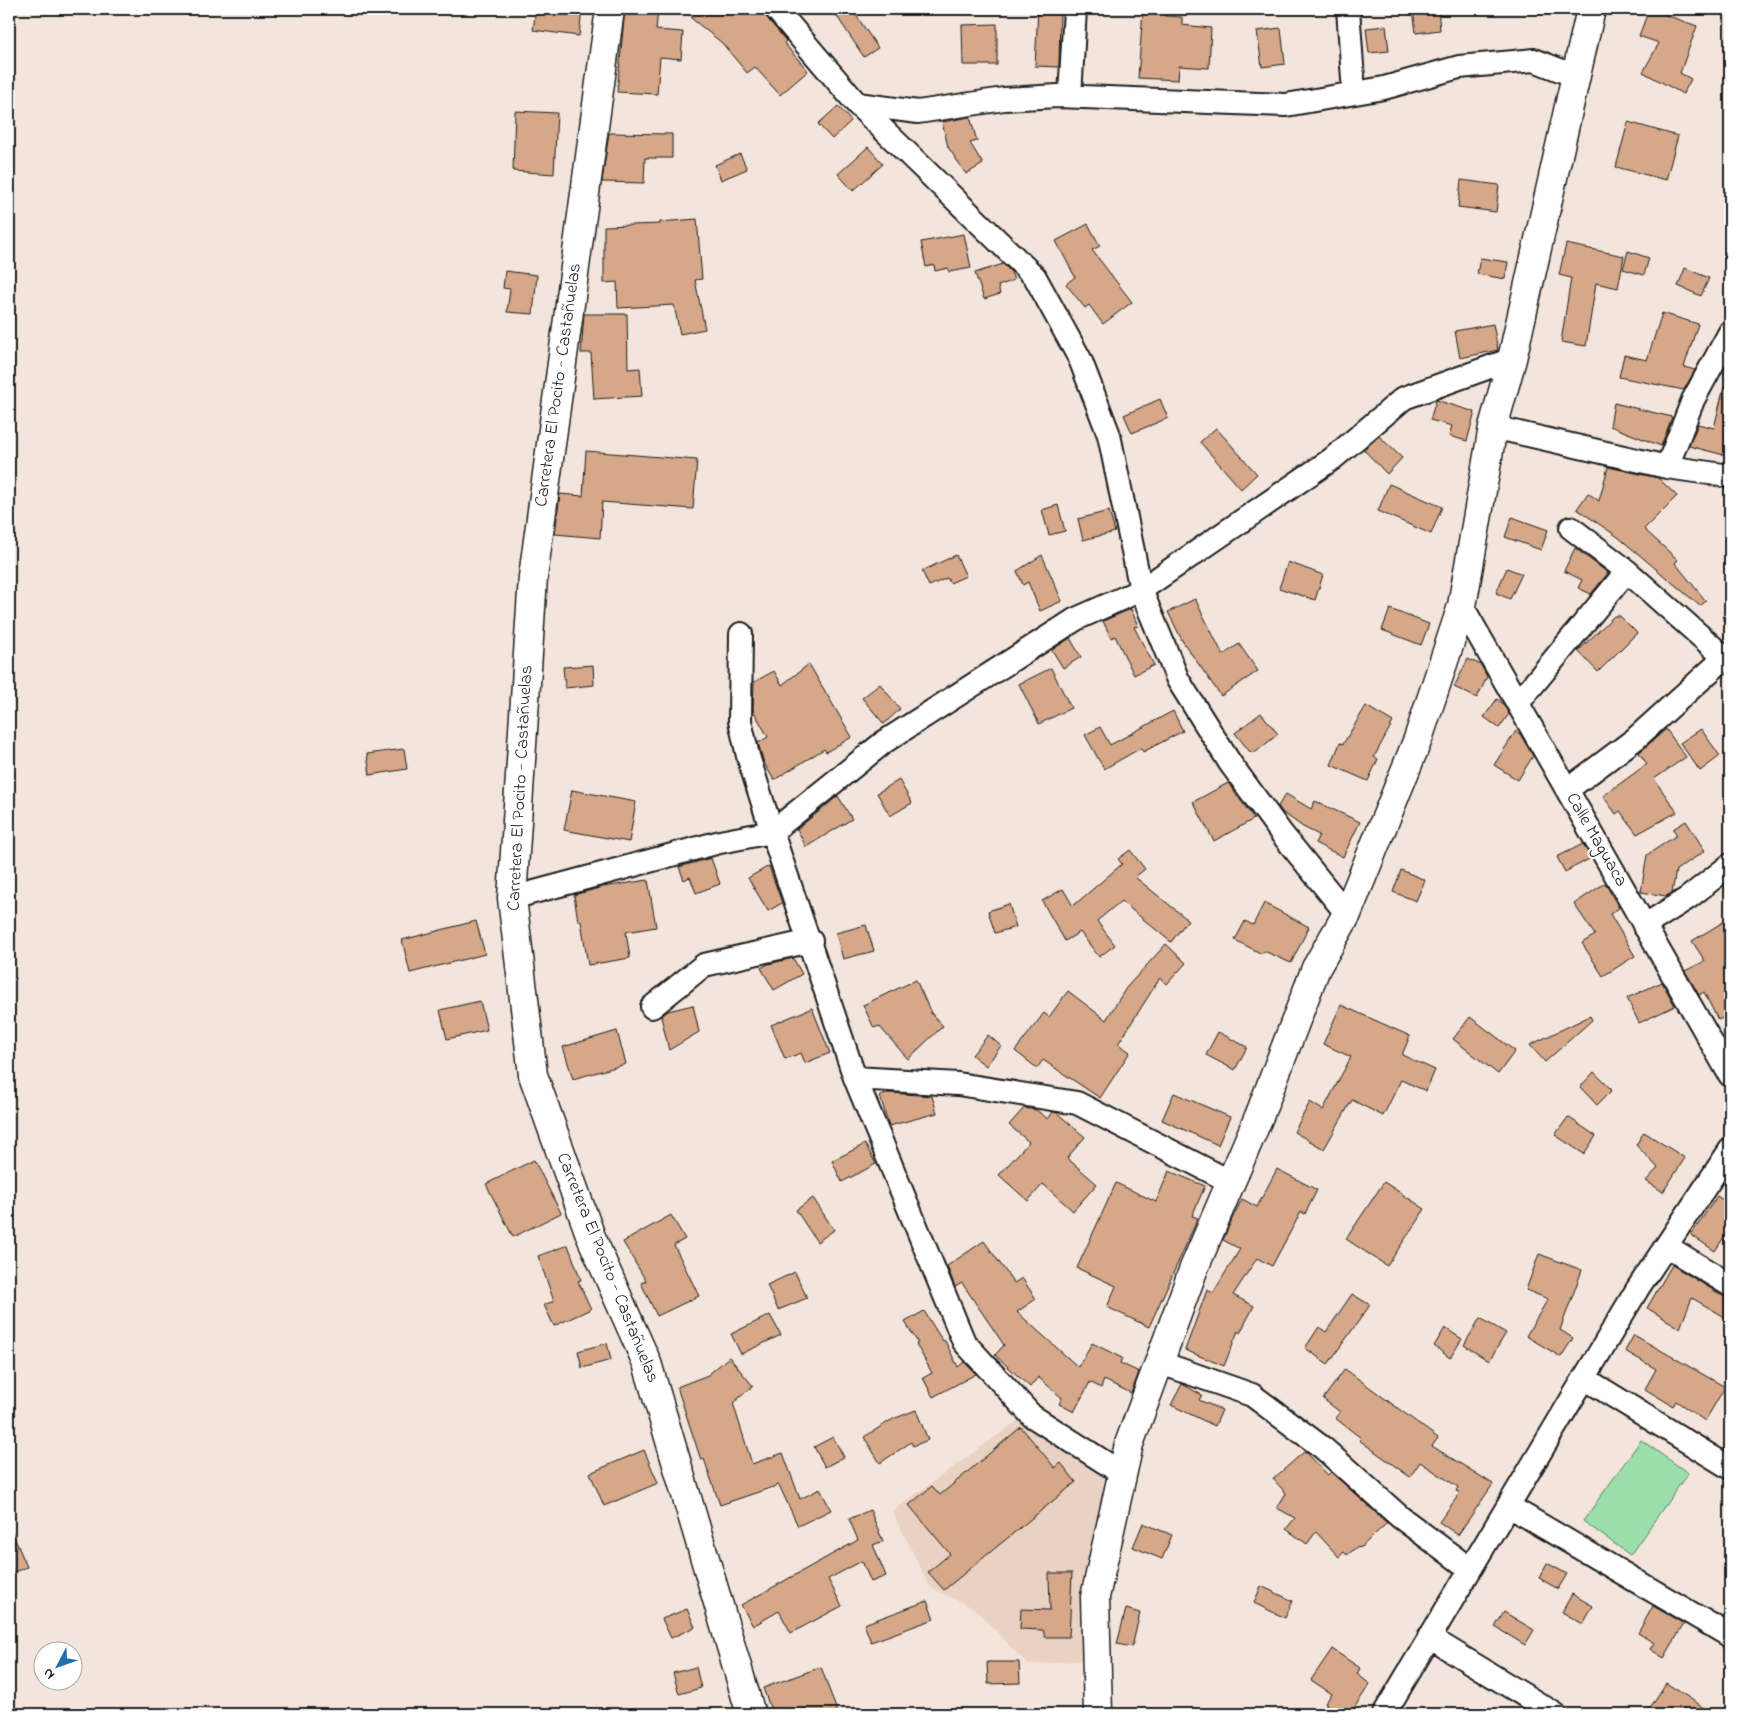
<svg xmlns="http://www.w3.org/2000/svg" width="1739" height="1723" font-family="'Indie Flower',sans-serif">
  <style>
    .built { fill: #ead2c2 }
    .green { fill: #9adfac; stroke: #5b7e64 }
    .building { fill: #d6a788; stroke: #1c1c1c }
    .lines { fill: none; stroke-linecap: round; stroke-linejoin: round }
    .minor-casing { stroke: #1c1c1c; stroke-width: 26 }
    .major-casing { stroke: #1c1c1c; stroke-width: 31 }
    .minor { stroke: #fff; stroke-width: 22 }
    .major { stroke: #fff; stroke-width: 28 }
    .labels { text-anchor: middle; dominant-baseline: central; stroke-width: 4.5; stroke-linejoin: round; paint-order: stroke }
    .street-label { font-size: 18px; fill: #1c1c1c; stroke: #fff }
  </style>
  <rect width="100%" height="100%" fill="#f3e5db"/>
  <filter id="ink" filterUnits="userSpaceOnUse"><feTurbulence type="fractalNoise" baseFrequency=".02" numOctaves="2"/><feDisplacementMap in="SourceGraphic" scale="10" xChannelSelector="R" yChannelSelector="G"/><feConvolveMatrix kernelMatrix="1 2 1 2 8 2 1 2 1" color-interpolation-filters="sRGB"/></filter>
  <g filter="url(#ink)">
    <path class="built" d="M1019,1420L1111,1476L1088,1560L1085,1660L1028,1665L975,1609L930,1587L892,1511Z"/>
    <path class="green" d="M1641,1440L1688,1473L1630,1555L1583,1521Z"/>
    <path class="building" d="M536,9H582L579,36L533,30Z
      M625,9H658L656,30L683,32L681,59L660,57L657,94L617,92Z
      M698,9H760L786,41L784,43L808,71L780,95L755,67L747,73L722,43L691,18Z
      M832,9H852L878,48L864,57Z
      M1038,9H1060L1059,67L1035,66Z
      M1143,9H1166L1165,16L1182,17V25L1211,28L1209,68L1179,66L1178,80L1138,78Z
      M1413,9H1438L1440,30L1416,33Z
      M1649,9L1697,26L1680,73L1691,79L1683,94L1643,72L1659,43L1639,36Z
      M997,24V65H963L962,25Z
      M1386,26L1389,51L1369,53L1366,28Z
      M1281,28L1285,64L1262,67L1257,31Z
      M838,106L851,121L832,139L818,124Z
      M515,111L557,113L554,174L513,171Z
      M970,117L977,141L970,143L983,164L966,174L948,147L942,122Z
      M1628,122L1678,136L1666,180L1616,167Z
      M609,133L672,134V158H645L644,183L602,182Z
      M868,147L883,164L853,191L838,174Z
      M740,154L747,169L721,180L715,165Z
      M1461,180L1499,185L1496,212L1458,207Z
      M697,219L702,279L695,280L705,329L680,334L674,305L618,308L617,282L604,283V226L660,224V222Z
      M1088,224L1100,246L1092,250L1132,302L1103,324L1089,305L1085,308L1066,284L1075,277L1056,241Z
      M964,234L971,268L949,272L948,268L935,271L934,265L926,267L921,242Z
      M1566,244L1624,256L1618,288L1596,283L1586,346L1561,342L1571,278L1559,275Z
      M1628,251L1649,258L1644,275L1623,269Z
      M1480,258L1508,262L1505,279L1477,274Z
      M1003,264L1011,272L1014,280L998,286L1000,294L984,299L975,273Z
      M1685,268L1709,278L1701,296L1678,286Z
      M505,271L537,275L533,314L507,312L510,289L503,288Z
      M1662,313L1698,324L1684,367L1695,370L1684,390L1619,377L1624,355L1647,360Z
      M584,314H627L628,369L640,368L642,396L594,399L591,353H581Z
      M1493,324L1498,350L1460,358L1455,331Z
      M1724,387L1730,388V447L1728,456L1689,446L1698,424L1714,428Z
      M1160,399L1168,418L1132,433L1124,415Z
      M1436,400L1475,412L1467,441L1449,436L1452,426L1430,420Z
      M1614,403L1672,417L1661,446L1610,426Z
      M1216,428L1257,474L1241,489L1200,442Z
      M1379,436L1402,458L1387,474L1364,450Z
      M586,451L697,460L693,509L602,502L600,538L555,534L560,494L583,496Z
      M1608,467L1658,478L1677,496L1644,529L1678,560L1675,563L1706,601L1700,606L1618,537L1577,509L1588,493L1599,501Z
      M1389,484L1442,507L1431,534L1378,511Z
      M1058,505L1065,531L1049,535L1042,510Z
      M1109,511L1115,532L1083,540L1078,519Z
      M1512,517L1548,530L1541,550L1505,537Z
      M1575,548L1608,573L1591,594L1578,588L1582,580L1564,571Z
      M956,555L966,576L950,583L947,578L929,586L922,571Z
      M1042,555L1062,601L1040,611L1028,582L1023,585L1017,571Z
      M1288,562L1323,575L1315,600L1279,588Z
      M1507,568L1522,574L1510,599L1496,593Z
      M1195,599L1223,655L1239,644L1258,671L1221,696L1183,642L1168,612Z
      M1131,609L1138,626L1134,627L1154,665L1134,675L1115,636L1111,638L1103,621Z
      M1390,609L1429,624L1421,645L1382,630Z
      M1614,616H1620L1637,633L1598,672L1578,651Z
      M1070,638L1081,657L1063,668L1052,650Z
      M1468,659L1481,665L1487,677L1477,698L1454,687Z
      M809,664L852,737L826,752L824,749L774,780L764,763L758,743L768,737L753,710L754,682L774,671L782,685Z
      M593,665L594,685L565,688L563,667Z
      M1051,668L1071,708L1039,724L1019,684Z
      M880,684L900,709L884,724L862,698Z
      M1497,699L1503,704L1509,714L1499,728L1484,717Z
      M1366,706L1393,722L1374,757L1378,759L1368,781L1331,765L1340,743L1343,744Z
      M1173,711L1183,731L1143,752L1141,748L1104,769L1085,735L1100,727L1110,745Z
      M1261,713L1278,734L1256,752H1250L1235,733Z
      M1666,729L1686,757L1654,779L1677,812L1637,834L1620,811L1616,814L1603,796L1647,764L1639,753Z
      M1701,729L1720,756L1700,771L1680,743Z
      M1516,731L1520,734L1533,756L1518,780L1494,765Z
      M404,749L407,769L370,775L367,754Z
      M899,780L912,803L890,816L877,793Z
      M1228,783L1254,819L1214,841L1193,802Z
      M572,790L636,802L629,842L564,830Z
      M1286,794L1311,809L1315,801L1360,822L1343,857L1315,843L1319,835L1303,827L1282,812L1278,806Z
      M838,796L852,819L806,847L797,829Z
      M1686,821L1705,851L1676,870L1672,893L1666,896L1641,892L1647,855L1677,835L1673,829Z
      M1583,844L1591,858L1565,872L1557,857Z
      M1130,850L1145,869L1135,877L1188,920L1171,942L1121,901L1097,921L1115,945L1099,957L1080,932L1065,941L1042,901L1063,889L1073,906L1122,864L1118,859Z
      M711,858L720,884L696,893L690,877L684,880L679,867Z
      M769,866L782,903L768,911L748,878Z
      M1401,870L1425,880L1416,901L1393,892Z
      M648,880L656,927L626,932L630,958L588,965L581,921H578L574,895L603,887Z
      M1605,883L1619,908L1610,914L1635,956L1603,976L1582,943L1595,935L1574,904Z
      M1264,903L1309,927L1291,963L1264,951L1262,954L1235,940L1245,921L1253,925Z
      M1009,904L1016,927L995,933L988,911Z
      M476,921L485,954L410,973L402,940Z
      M1723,922L1730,934V1015L1718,1020L1704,992L1699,995L1685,971L1705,961L1692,941Z
      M866,925L874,951L843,959L836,933Z
      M1166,944L1186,963L1167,984L1160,978L1118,1044L1130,1052L1100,1098L1043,1060L1037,1068L1015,1051L1044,1013L1049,1017L1068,991L1106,1020L1126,988Z
      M793,958L802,974L774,990L761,968L768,964Z
      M916,980L931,1013L943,1026L908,1059L879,1026L874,1028L863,1005Z
      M1662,982L1675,1006L1639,1023L1627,998Z
      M480,1001L487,1030L447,1039L440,1010Z
      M693,1005L699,1032L669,1050L661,1017L668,1011Z
      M1341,1005L1410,1036L1402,1055L1435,1070L1426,1091L1401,1080L1383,1116L1352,1100L1324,1149L1294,1132L1310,1102L1323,1110L1351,1057L1323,1044Z
      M812,1008L830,1053L805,1063L801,1053L785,1059L771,1025Z
      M1590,1016L1592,1020L1545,1062L1530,1045Z
      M1470,1017L1515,1051L1498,1074L1453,1039Z
      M617,1031L626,1064L573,1079L563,1047Z
      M1218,1032L1247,1047L1235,1070L1206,1055Z
      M988,1035L1001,1046L986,1066L972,1055Z
      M1594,1072L1612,1090L1597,1105L1580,1087Z
      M890,1093L932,1096L937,1113L889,1126L880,1096Z
      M1174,1093L1230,1117L1218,1145L1162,1120Z
      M1024,1108L1036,1110L1048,1119L1053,1112L1057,1113L1085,1137L1067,1158L1097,1184L1073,1211L1043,1184L1028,1201L999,1175L1029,1142L1009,1125Z
      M1568,1117L1596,1136L1584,1154L1555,1135Z
      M1644,1132L1685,1158L1663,1192L1646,1181L1658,1168L1636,1145Z
      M865,1144L876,1164L842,1182L832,1161Z
      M534,1160L561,1213L513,1237L486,1184Z
      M1277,1169L1317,1190L1305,1214L1301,1212L1272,1266L1257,1258L1233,1295L1254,1306L1240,1333L1238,1331L1224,1366L1185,1350L1207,1290L1213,1293L1240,1249L1223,1240L1233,1217L1242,1199L1257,1207Z
      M1169,1171L1205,1186L1192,1216L1198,1218L1149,1327L1107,1307L1116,1286L1077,1268L1116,1183L1156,1202Z
      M1384,1182L1425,1209L1387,1266L1346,1239Z
      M1717,1196L1730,1205V1228L1715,1251L1691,1235Z
      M813,1198L834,1230L817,1242L796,1210Z
      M671,1215L685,1239L674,1245L699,1296L657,1316L641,1283L646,1281L623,1242Z
      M984,1241L1014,1283L1022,1278L1036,1299L1017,1312L1078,1367L1092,1343L1122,1358L1120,1363L1139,1372L1131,1393L1104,1380L1101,1388L1090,1382L1074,1412L1059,1404L1062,1398L1038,1377L1030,1387L995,1355L1004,1345L962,1283L955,1287L947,1266Z
      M568,1245L581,1280L578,1281L591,1309L554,1326L544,1305L554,1301L538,1256Z
      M1539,1254L1582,1270L1560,1330L1573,1338L1561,1357L1526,1336L1548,1299L1526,1290Z
      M1672,1265L1723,1296L1730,1298V1320L1692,1298L1680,1328L1647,1308Z
      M795,1272L807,1298L778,1310L767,1285Z
      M1352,1294L1370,1305L1328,1364L1305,1348L1319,1327L1326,1332Z
      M924,1311L942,1340L945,1341L958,1367L964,1362L976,1374L933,1397L923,1378L932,1373L916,1344L918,1343L905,1322Z
      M770,1315L781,1335L741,1354L731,1334Z
      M1480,1318L1506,1333L1489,1361L1464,1345Z
      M1445,1328L1462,1339L1450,1358L1434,1346Z
      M1634,1335L1725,1387L1705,1421L1676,1401L1673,1406L1645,1389L1656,1369L1625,1351Z
      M607,1343L611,1360L582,1368L578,1351Z
      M729,1357L753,1386L733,1403L752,1464L783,1453L800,1499L820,1489L831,1510L798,1526L779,1485L720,1505L704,1459L701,1460L677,1387L708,1375Z
      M1345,1369L1438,1438L1432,1446L1493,1484L1458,1535L1439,1522L1460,1493L1456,1491L1458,1487L1420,1462L1410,1477L1359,1440L1361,1438L1335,1418L1340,1412L1323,1399Z
      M1182,1384L1202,1395L1199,1400L1222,1410L1215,1426L1171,1405Z
      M916,1410L928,1440L913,1446L911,1442L880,1463L864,1437L893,1419Z
      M1021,1427L1055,1468L1061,1463L1076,1482L944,1590L928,1572L950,1554L909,1505L932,1486L940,1495Z
      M833,1437L844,1457L825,1467L814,1447Z
      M644,1450L658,1483L604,1506L590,1473Z
      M1305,1451L1328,1475L1331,1472L1387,1523L1360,1548L1358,1546L1347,1555L1344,1552L1339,1557L1316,1532L1307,1544L1286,1529L1295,1518L1277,1508L1286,1493L1273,1479Z
      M870,1510L883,1541L873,1545L886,1576L871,1582L862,1561L828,1579L842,1606L791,1633L779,1611L753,1626L741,1605L858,1540L849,1519Z
      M1143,1523L1172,1535L1162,1559L1133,1547Z
      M9,1525L27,1567L9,1574Z
      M1547,1563L1567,1574L1558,1589L1539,1578Z
      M1049,1573H1072L1069,1637H1045L1043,1630L1020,1629L1021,1609L1050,1610Z
      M1261,1586L1293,1601L1285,1618L1254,1603Z
      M1572,1594L1593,1606L1583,1624L1562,1612Z
      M927,1601L934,1619L871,1642L864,1624Z
      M1653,1606L1684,1624L1664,1658L1650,1649L1654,1643L1638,1633Z
      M687,1609L695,1627L671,1638L662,1619Z
      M1126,1609L1140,1613L1132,1647L1117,1644Z
      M1504,1612L1534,1630L1525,1645L1495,1627Z
      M1332,1649L1360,1668L1357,1674L1370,1684L1350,1714H1318L1327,1704L1325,1703L1332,1694L1311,1680Z
      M987,1662H1019L1020,1683L988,1684Z
      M696,1667L701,1688L679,1694L673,1673Z
      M821,1667L838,1714H779L777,1708L771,1710L763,1688Z
      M1666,1683L1714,1714H1646Z"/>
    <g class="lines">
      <defs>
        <path id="minor" d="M776,9L857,104L1035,277L1080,359L1109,435L1141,590L1178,680L1230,763L1282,834L1347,914
          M1348,9L1354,93
          M1070,96L1075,9
          M857,104L918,112L1004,99L1058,96L1286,105L1384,88L1459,67L1534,60L1575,76
          M1493,427L1667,467L1730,476
          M1667,467L1693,400L1730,332
          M1571,528L1627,571L1725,658
          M1462,606L1730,1075
          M741,634L740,721L748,756L772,832L855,1078L964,1342L1032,1416L1123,1474
          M1518,703L1627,571
          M1567,790L1635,739L1730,653
          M512,898L720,842L772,832L884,742L1076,619L1141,590L1332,459L1404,398L1512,359
          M1644,926L1688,898L1730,865
          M652,1007L704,965L811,941
          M855,1078L958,1084L1077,1103L1231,1182
          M1666,1246L1730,1285
          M1161,1363L1252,1395L1323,1448L1400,1517L1470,1569
          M1584,1378L1730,1468
          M1508,1506L1730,1636
          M1429,1637L1555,1714
          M1384,1714L1638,1288L1730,1150"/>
        <path id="major" d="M610,9L533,577L512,898L533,1075L591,1237L647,1363L751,1714
          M1098,1714L1095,1597L1129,1444L1194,1268L1260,1114L1316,968L1347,914L1418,739L1462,606L1493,427L1512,359L1591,9"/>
      </defs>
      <use href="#minor" class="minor-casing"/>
      <use href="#major" class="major-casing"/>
      <use href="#minor" class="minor"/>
      <use href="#major" class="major"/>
    </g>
  </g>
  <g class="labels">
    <g class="street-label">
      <text transform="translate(559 385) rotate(-82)">Carretera El Pocito - Castañuelas</text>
      <text transform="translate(521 788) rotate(-87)">Carretera El Pocito - Castañuelas</text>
      <text transform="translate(1596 840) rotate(60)">Calle Maguaca</text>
      <text transform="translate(607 1268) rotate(68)">Carretera El Pocito - Castañuelas</text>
    </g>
  </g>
  <rect width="1739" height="1723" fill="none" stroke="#fff" stroke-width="30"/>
  <rect x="15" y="15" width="1709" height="1693" fill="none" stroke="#1c1c1c" stroke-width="2" filter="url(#ink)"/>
  <g transform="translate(58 1666) rotate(229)"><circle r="24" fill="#ffffff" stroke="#a4a4a4"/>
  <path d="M0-4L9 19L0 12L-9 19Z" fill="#1f6fb2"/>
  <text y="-8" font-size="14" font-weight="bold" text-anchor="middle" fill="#1c1c1c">N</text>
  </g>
</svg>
